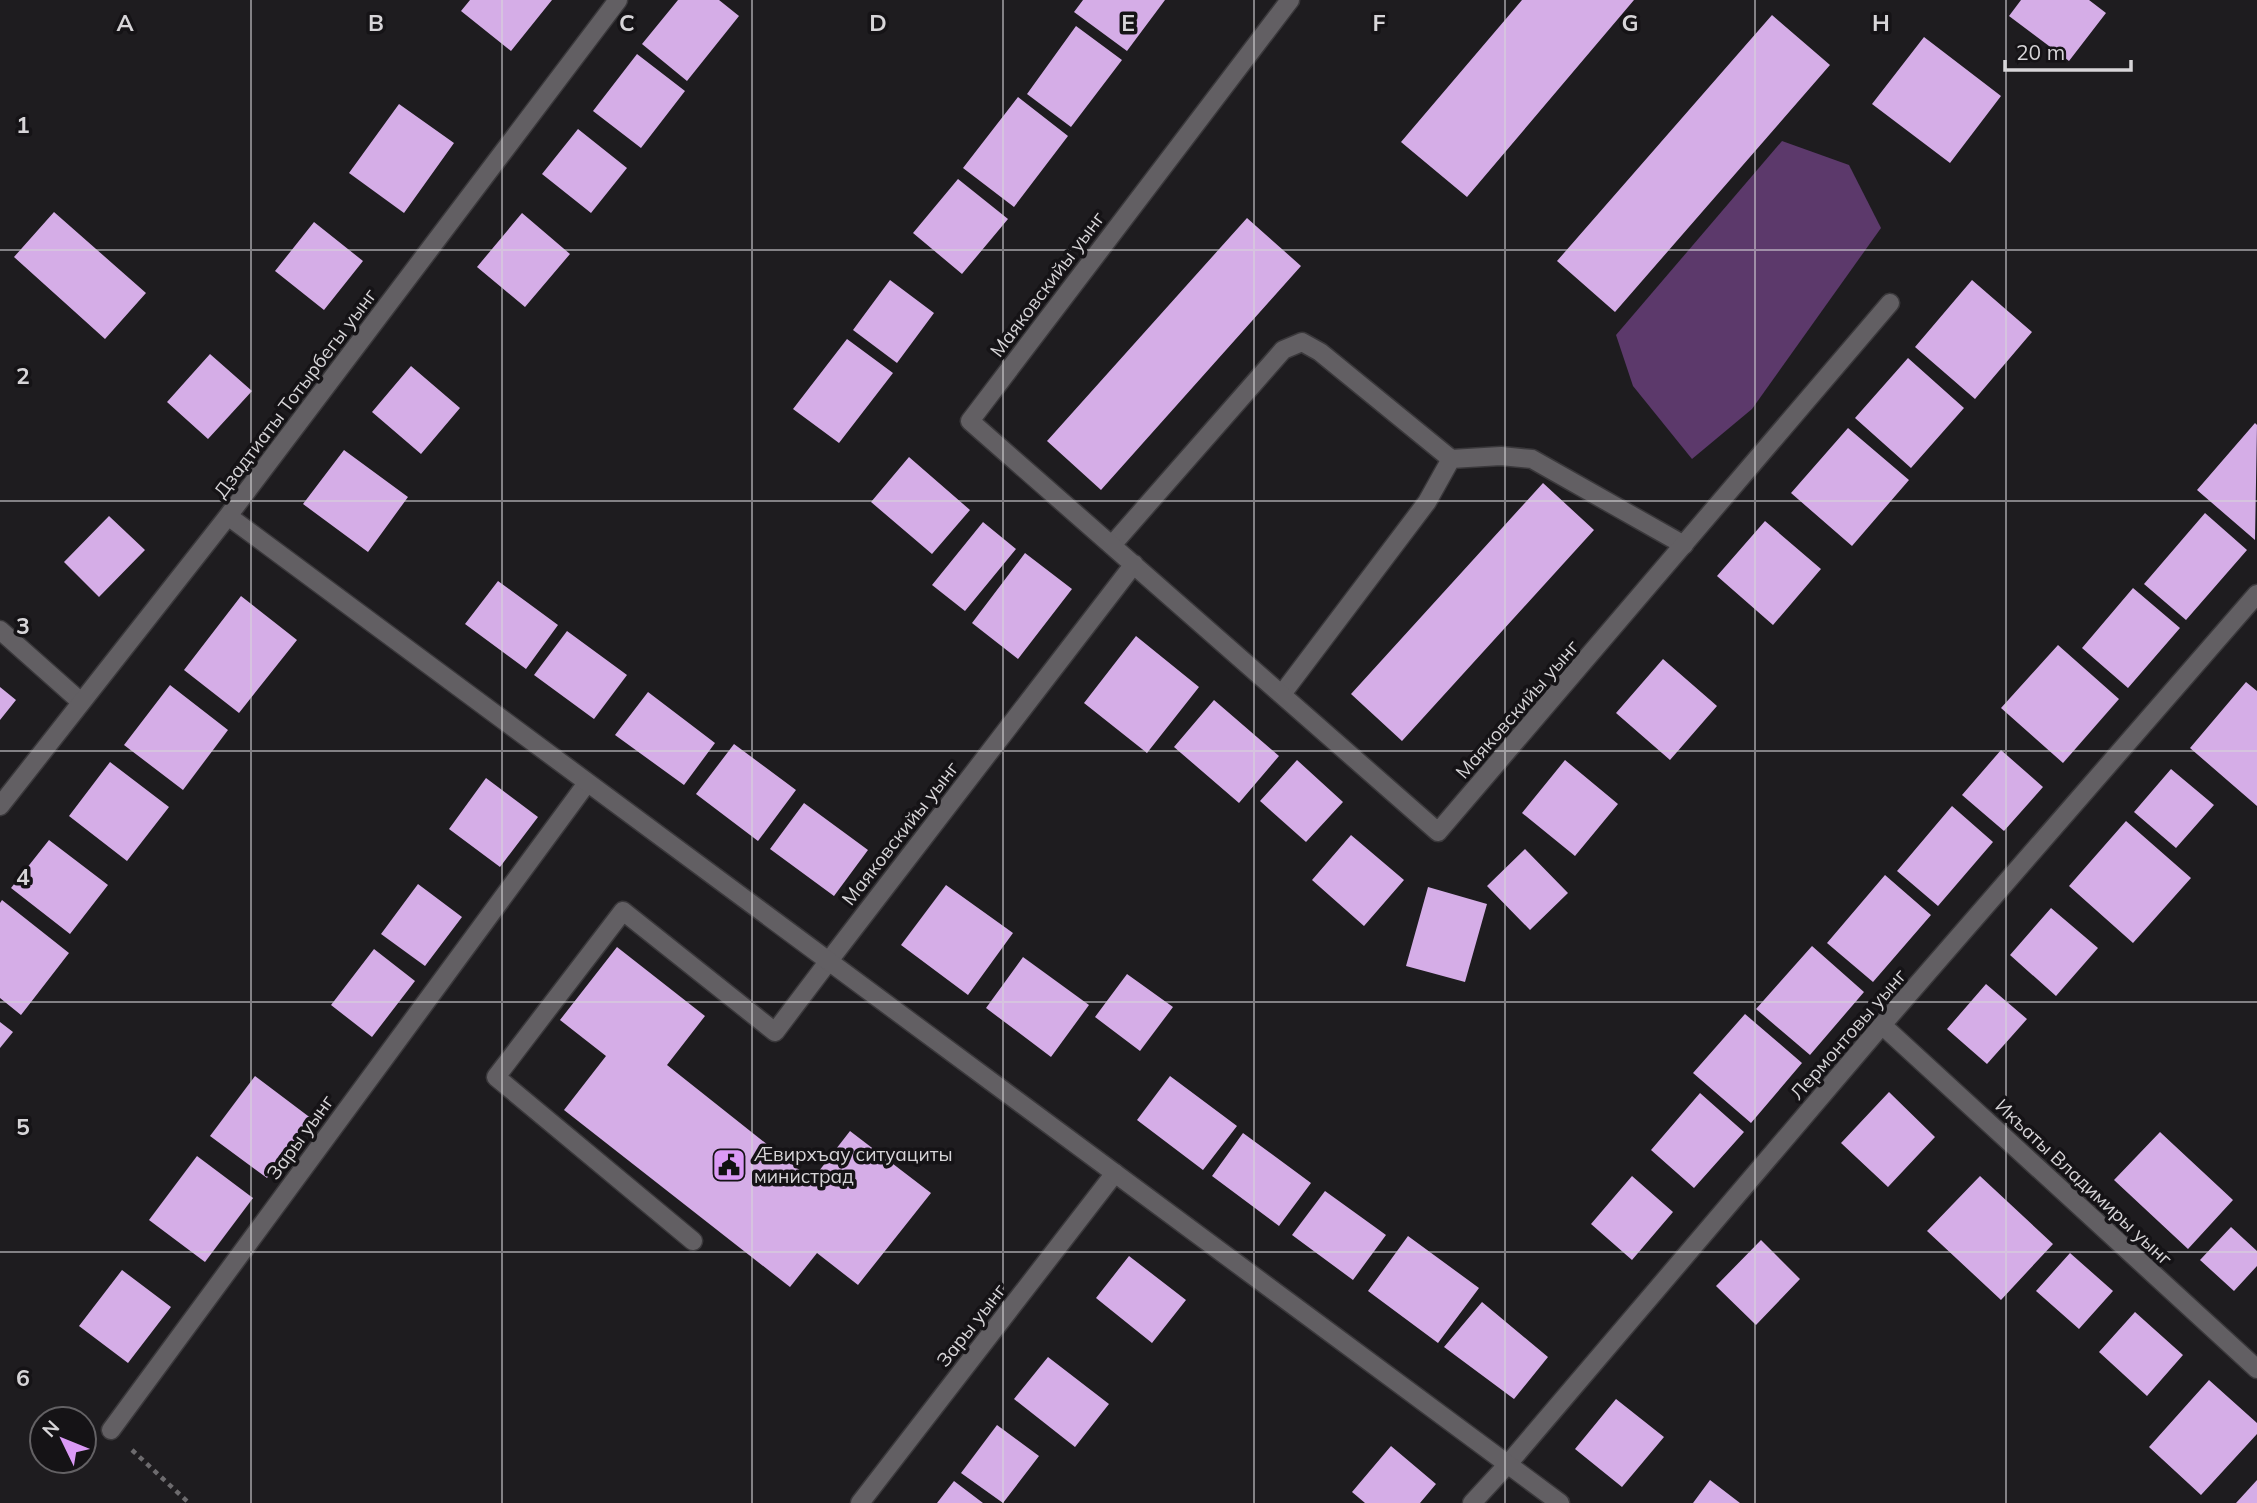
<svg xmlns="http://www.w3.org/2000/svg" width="2257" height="1503" font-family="Mulish,sans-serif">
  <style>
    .forest { fill: #5c396b }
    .building { fill: #d5ade7 }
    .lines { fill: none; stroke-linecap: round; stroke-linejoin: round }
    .lane-casing { stroke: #3a383b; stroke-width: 21 }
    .street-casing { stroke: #3a383b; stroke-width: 21 }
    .secondary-casing { stroke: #3a383b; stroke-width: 21 }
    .path { stroke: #6d6b6e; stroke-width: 4.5; stroke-dasharray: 5 5; stroke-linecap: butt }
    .lane { stroke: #625f63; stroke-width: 18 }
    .street { stroke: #625f63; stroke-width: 18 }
    .secondary { stroke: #625f63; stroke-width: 18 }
    .grid { fill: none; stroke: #d7d5d8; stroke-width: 2; stroke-opacity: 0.55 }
    .labels { text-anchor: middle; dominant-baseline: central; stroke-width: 7; stroke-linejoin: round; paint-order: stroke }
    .street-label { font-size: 19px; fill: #d7d5d8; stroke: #151316 }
    .poi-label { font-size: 19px; fill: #d7d5d8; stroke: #151316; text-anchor: start }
    .grid-label { font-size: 23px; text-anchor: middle; font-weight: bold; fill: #d7d5d8; stroke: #151316; stroke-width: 7; stroke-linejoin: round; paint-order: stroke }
  </style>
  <rect width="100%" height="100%" fill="#1e1c1f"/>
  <path class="forest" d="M1782,141L1849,165L1881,228L1752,409L1692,459L1633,386L1616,335Z"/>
  <path class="building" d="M470,0H552L511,51L461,11Z
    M678,0H719L739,16L687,81L642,44Z
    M1083,0H1165L1127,51L1074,12Z
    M1522,0H1634L1467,197L1401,142Z
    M2021,0H2089L2106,13L2069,61L2009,16Z
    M1772,15L1830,65L1615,312L1557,261Z
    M1076,26L1122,60L1071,127L1027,94Z
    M1924,37L2001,96L1950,163L1872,104Z
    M637,54L685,91L641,148L593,111Z
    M1018,97L1068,136L1014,207L963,168Z
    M399,104L454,143L404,213L349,173Z
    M578,129L627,168L591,213L542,174Z
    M958,179L1008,219L962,274L913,233Z
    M54,212L146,293L105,339L14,257Z
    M522,213L570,254L525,307L477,267Z
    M1247,218L1301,266L1101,490L1047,441Z
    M314,222L363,261L324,310L275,271Z
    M890,280L934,313L897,363L853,330Z
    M1972,280L2032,332L1975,399L1915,347Z
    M847,339L893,373L839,443L793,409Z
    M210,354L252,391L208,439L167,402Z
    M1908,358L1964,408L1911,468L1855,418Z
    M411,366L460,408L421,454L372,412Z
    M2255,423L2257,425L2255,540L2197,490Z
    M1848,428L1909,480L1852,546L1791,493Z
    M344,450L408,497L368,552L303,504Z
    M909,457L970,510L932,554L871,502Z
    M1543,483L1594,530L1402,741L1351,694Z
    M2205,513L2247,550L2186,620L2144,584Z
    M109,516L145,550L99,597L64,562Z
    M1765,521L1821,569L1773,625L1717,576Z
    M983,522L1016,549L965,611L932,585Z
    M1025,553L1072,589L1018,659L972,623Z
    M498,581L558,625L526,669L465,624Z
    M2133,588L2180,628L2128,688L2082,648Z
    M241,596L297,640L239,713L184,670Z
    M567,631L627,675L594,719L534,675Z
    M1136,636L1199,687L1147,753L1084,703Z
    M2058,645L2119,699L2063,763L2001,708Z
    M1663,659L1717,706L1670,760L1616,713Z
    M2246,682L2257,691V806L2190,748Z
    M170,685L228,730L183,790L124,745Z
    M0,687L16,700L0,720Z
    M648,692L715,743L684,785L615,735Z
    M1214,700L1279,756L1239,803L1174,747Z
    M734,744L796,790L758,841L696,794Z
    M2001,750L2043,787L2004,831L1962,795Z
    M1297,760L1343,802L1306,842L1260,801Z
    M1565,760L1618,804L1575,856L1522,813Z
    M110,762L169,807L127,861L69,816Z
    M2171,769L2214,805L2176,848L2134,812Z
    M486,778L538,817L500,867L449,829Z
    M804,803L868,850L834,896L770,849Z
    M1952,806L1993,842L1938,906L1897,871Z
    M2126,821L2191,878L2133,943L2069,886Z
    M1351,835L1404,880L1364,926L1312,880Z
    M49,840L108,885L70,934L11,888Z
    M1525,849L1568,893L1530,930L1487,886Z
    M1885,875L1931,915L1873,982L1827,943Z
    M418,884L462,917L425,966L381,934Z
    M946,885L1013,933L968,995L901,945Z
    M1428,887L1487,904L1465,982L1406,966Z
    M2,900L69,953L21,1015L0,998V903Z
    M2051,908L2098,948L2056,996L2010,955Z
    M1812,946L1864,992L1810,1055L1756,1009Z
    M617,947L705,1016L667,1065L812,1180L850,1131L931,1193L858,1285L817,1253L790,1287L564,1110L606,1056L560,1020Z
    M374,949L415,981L372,1037L331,1005Z
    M1023,957L1089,1005L1051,1057L986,1008Z
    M1127,974L1173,1007L1140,1051L1095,1017Z
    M1986,984L2027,1019L1987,1064L1947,1029Z
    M1745,1014L1802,1063L1751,1123L1693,1073Z
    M0,1022L13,1032L0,1048Z
    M255,1076L312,1119L267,1178L210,1136Z
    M1170,1076L1237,1126L1203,1170L1137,1120Z
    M1889,1092L1935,1137L1888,1187L1841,1143Z
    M1700,1093L1744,1132L1694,1188L1651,1150Z
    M2160,1132L2233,1200L2188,1249L2114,1180Z
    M1243,1133L1311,1183L1279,1226L1212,1176Z
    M197,1156L253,1198L205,1262L149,1220Z
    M1632,1176L1673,1212L1632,1260L1591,1224Z
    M1980,1176L2053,1244L2001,1300L1927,1231Z
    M1325,1191L1386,1235L1353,1280L1292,1235Z
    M2231,1227L2257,1251V1266L2234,1291L2200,1260Z
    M1408,1236L1479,1288L1438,1343L1368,1291Z
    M1761,1240L1800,1279L1756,1325L1716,1286Z
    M2070,1253L2113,1291L2079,1329L2036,1291Z
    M1129,1256L1186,1300L1152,1343L1096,1298Z
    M122,1270L171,1307L128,1363L79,1326Z
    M1482,1302L1548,1357L1514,1399L1444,1347Z
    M2135,1312L2183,1355L2147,1396L2099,1352Z
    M1048,1357L1109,1404L1075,1447L1014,1399Z
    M2209,1380L2257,1423V1434L2201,1495L2149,1447Z
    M1616,1399L1664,1437L1622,1487L1575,1449Z
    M997,1425L1039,1456L1003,1503L961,1473Z
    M1391,1446L1436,1484L1420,1503H1365L1352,1492Z
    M1710,1480L1740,1503H1693Z
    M2257,1480V1503H2236Z
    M954,1481L983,1503H937Z"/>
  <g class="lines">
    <defs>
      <path id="lane" d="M1451,459L1501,456L1532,459L1684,545
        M1112,545L1283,350L1302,342L1320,352L1451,459L1427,502L1282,694
        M693,1241L496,1077L623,911L775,1032L828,962"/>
      <path id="street" d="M1290,0L970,421L1438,832L1890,303
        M0,630L81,702
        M828,962L1134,564
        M1882,1025L2257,1369
        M111,1430L587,783
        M860,1503L1115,1173
        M1472,1503L1508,1464L1882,1025L2257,594"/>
      <path id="secondary" d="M228,516L1560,1503
        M0,806L228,516L618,0"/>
    </defs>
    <use href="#lane" class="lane-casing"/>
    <use href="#street" class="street-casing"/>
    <use href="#secondary" class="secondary-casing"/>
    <path class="path" d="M132,1450L189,1503"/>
    <use href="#lane" class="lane"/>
    <use href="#street" class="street"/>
    <use href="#secondary" class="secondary"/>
  </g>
  <path class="grid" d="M251,0V1503M502,0V1503M752,0V1503M1003,0V1503M1254,0V1503M1505,0V1503M1755,0V1503M2006,0V1503M0,250H2257M0,501H2257M0,751H2257M0,1002H2257M0,1252H2257"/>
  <defs>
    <symbol id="civic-square" viewBox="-11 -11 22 22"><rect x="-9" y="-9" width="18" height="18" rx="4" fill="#db9af6" stroke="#151316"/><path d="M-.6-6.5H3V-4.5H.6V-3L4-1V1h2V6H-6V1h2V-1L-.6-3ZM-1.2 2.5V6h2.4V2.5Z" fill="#111"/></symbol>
  </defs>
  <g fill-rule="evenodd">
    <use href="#civic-square" x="710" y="1146" width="38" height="38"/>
  </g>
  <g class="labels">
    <g class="street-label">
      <text transform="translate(1047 284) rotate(-53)">Маяковскийы уынг</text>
      <text transform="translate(295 393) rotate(-53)">Дзадтиаты Тотырбегы уынг</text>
      <text transform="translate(1517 709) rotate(-49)">Маяковскийы уынг</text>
      <text transform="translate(900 833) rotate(-52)">Маяковскийы уынг</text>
      <text transform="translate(1848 1034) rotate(-49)">Лермонтовы уынг</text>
      <text transform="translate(300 1137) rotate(-54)">Зары уынг</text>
      <text transform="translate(2084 1182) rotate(43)">Икъаты Владимиры уынг</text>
      <text transform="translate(971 1325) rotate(-52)">Зары уынг</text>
    </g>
    <g class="poi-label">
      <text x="754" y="1154">Æвирхъау ситуациты<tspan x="754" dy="22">министрад</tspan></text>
    </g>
  </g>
  <g class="grid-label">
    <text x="125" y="31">A</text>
    <text x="376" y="31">B</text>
    <text x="627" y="31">C</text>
    <text x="878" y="31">D</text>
    <text x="1128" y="31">E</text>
    <text x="1379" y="31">F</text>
    <text x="1630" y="31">G</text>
    <text x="1881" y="31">H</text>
    <text x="23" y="133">1</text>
    <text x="23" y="384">2</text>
    <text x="23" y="634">3</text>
    <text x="23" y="885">4</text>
    <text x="23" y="1135">5</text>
    <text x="23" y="1386">6</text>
  </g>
  <g transform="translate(63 1440) rotate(313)"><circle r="33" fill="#151316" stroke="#636164" stroke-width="2"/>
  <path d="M0-5L12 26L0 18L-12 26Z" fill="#db9af6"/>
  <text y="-10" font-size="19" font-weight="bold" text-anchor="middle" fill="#d7d5d8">N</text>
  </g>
  <path d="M2005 60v10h126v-10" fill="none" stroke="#d7d5d8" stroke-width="3.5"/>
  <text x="2016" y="60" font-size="21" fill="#d7d5d8" stroke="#151316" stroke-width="5" paint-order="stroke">20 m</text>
</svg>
